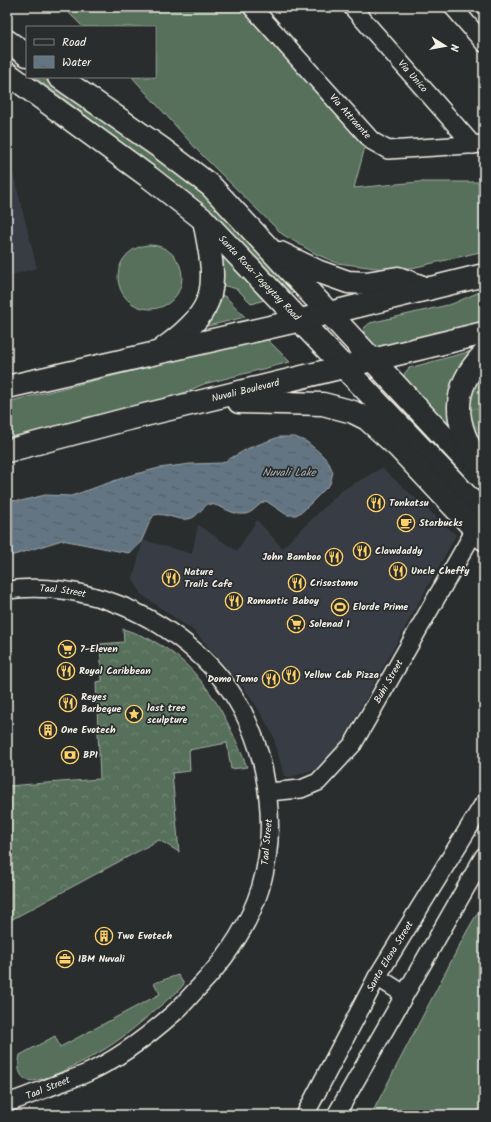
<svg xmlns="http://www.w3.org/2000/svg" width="491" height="1122" font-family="Kalam,sans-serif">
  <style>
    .built { fill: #393e44 }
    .grass { fill: #566f5c; stroke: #a5b0a2 }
    .forest { fill: url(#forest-crowns); stroke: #a5b0a2 }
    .water { fill: url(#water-ripples); stroke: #9da7ab }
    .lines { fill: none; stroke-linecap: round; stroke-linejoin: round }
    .minor-casing { stroke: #f4f1e8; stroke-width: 20 }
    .major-casing { stroke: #f4f1e8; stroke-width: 25 }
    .minor { stroke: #2a2d2e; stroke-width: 17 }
    .major { stroke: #2a2d2e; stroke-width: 22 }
    .labels { text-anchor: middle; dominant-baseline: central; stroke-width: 3.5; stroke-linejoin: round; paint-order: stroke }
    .street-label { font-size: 10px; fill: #f4f1e8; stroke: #2a2d2e }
    .poi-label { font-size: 10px; font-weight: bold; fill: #f4f1e8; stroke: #2a2d2e; text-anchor: start }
    .water-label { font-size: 11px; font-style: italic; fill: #acb3b5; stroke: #2a2d2e }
  </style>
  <defs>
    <pattern id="forest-crowns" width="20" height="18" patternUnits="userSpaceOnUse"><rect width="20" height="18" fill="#566f5c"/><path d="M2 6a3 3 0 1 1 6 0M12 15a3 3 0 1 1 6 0" fill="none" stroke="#6f8473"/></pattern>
    <pattern id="water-ripples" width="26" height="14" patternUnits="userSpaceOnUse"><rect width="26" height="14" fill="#637582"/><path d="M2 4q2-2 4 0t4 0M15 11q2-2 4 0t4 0" fill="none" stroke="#565e64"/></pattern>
  </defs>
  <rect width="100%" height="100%" fill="#2a2d2e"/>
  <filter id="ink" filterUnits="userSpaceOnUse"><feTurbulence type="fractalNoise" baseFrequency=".025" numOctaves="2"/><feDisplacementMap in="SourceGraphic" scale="8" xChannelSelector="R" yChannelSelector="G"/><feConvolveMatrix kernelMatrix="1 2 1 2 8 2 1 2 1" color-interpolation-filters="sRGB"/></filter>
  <g filter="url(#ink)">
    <path class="built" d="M7,149L37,268L7,276Z
      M382,468L456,535L338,749L326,762L316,769L291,777L284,776L273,735L258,708L241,684L195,632L141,594L133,579L143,540L192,554L198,525L237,551L257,520L282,548L341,491Z"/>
    <path class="grass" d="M63,7H239L365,147L354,188L418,182H484V251L412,268L384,269L337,263L316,254L282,234L199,152L132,77H155V27H83Z
      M35,77H41L170,167L212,200L296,289L295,293L291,294L205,206Z
      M118 277a32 32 0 1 1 64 0a32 32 0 1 1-64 0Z
      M218,251L264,300L252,304L237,289L218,284Z
      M484,290V323L381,347L374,346L364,336V328L370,323L452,304Z
      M216,293L226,297L245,317L192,330Z
      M266,338L290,362L204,384L169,399L7,438V402Z
      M479,349L455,434L404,379V374L409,368Z
      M484,902V1115H371L467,931Z
      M178,975L184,984L177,992C153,1011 131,1033 105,1049C92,1057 40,1086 27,1080C17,1075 18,1064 20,1055L55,1036L60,1047L160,994L154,983Z"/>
    <path class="forest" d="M484,363V451L464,411Z
      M123,629C193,649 222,704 247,767L231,769L227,743L189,750L190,771L172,773L179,852L159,840L7,922V786L100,779L96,682L102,681L100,644L124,642Z"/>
    <path class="water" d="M279,437H295L307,442L319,452L328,461L333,472L330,484L303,511L296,515H287L266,501C257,504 254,513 245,514C232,516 221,504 208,504C203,507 197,516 192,518C180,523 166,512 154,515C144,528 144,548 128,553L62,540L14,555H7V500L21,501L45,495L71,496L128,476L159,468L190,464L222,463L249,448Z"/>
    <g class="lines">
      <defs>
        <g id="minor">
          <path id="s1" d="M252,7L372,141L388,150L484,144"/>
          <path id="s2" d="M352,7L473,145"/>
          <path d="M453,7L484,43"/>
          <path id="s3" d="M7,590C64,583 122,599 169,631C220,666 251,710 264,772C281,858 259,924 199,987C190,996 183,1005 174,1013C148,1036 118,1059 87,1073C73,1079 59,1083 45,1089C32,1094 20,1099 7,1103"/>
          <path id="s4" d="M268,792L301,789L318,782L353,744L475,530"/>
          <path d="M377,977L404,994"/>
          <path id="s5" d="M305,1115L377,977L484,803"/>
          <path d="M336,1115L484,856"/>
        </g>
        <g id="major">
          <path d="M7,41L27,55"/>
          <path id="s6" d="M7,73L149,177L204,220L484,514"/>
          <path d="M59,77L161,148L211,186L484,480"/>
          <path d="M280,253L317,271L348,282L366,283L398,278L428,289"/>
          <path d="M163,349C221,307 217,286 204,220"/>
          <path d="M7,387L301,320L484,275"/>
          <path d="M239,402L323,404L353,412L367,419L398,447L484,539"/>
          <path id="s7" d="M7,451L124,420L484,333"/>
          <path d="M479,463C453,423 450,389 484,354"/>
        </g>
      </defs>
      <use href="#minor" class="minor-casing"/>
      <use href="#major" class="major-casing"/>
      <use href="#minor" class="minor"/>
      <use href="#major" class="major"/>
    </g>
  </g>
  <defs>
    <symbol id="restaurant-ring" viewBox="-11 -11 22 22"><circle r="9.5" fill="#2a2d2e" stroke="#ffd166" stroke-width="1.5"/><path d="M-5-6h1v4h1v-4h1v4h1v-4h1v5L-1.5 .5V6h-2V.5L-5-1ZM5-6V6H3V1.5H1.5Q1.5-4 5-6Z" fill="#ffd166"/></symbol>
    <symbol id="cafe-ring" viewBox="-11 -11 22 22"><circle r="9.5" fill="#2a2d2e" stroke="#ffd166" stroke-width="1.5"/><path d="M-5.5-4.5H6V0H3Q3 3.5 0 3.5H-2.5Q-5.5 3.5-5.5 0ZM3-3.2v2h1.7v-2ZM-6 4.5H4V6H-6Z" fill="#ffd166"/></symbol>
    <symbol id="stadium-ring" viewBox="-11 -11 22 22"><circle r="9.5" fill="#2a2d2e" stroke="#ffd166" stroke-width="1.5"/><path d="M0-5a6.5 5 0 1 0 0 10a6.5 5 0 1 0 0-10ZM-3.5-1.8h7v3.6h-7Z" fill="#ffd166"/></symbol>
    <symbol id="supermarket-ring" viewBox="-11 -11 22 22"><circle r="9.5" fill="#2a2d2e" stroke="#ffd166" stroke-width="1.5"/><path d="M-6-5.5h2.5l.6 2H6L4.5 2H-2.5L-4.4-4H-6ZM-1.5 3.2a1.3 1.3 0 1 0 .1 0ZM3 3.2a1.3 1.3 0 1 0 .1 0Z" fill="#ffd166"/></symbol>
    <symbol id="sight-ring" viewBox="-11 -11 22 22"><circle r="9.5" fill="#2a2d2e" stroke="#ffd166" stroke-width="1.5"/><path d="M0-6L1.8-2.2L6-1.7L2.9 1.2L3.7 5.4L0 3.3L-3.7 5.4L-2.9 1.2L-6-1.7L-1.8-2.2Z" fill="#ffd166"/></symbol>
    <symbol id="building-ring" viewBox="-11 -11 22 22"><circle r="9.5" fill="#2a2d2e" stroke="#ffd166" stroke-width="1.5"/><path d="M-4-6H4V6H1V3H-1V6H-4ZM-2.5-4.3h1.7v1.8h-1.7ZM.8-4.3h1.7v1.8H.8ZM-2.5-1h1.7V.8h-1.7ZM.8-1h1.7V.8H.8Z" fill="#ffd166"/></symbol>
    <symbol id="bank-ring" viewBox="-11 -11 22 22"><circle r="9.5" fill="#2a2d2e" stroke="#ffd166" stroke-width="1.5"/><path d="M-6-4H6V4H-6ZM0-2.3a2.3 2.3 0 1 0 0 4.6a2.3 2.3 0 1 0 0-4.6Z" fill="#ffd166"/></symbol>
    <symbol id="office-ring" viewBox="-11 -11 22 22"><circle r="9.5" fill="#2a2d2e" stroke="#ffd166" stroke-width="1.5"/><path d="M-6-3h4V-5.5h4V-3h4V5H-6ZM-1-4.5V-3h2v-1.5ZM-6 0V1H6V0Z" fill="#ffd166"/></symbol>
  </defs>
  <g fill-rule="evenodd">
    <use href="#restaurant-ring" x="366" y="493" width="20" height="20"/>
    <use href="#cafe-ring" x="396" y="513" width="20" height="20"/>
    <use href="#restaurant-ring" x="352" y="541" width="20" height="20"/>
    <use href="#restaurant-ring" x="324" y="547" width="20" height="20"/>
    <use href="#restaurant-ring" x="388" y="561" width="20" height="20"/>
    <use href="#restaurant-ring" x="161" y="568" width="20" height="20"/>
    <use href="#restaurant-ring" x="287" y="573" width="20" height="20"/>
    <use href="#restaurant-ring" x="224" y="591" width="20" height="20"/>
    <use href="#stadium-ring" x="330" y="597" width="20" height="20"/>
    <use href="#supermarket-ring" x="286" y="614" width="20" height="20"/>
    <use href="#supermarket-ring" x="57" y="639" width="20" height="20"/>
    <use href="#restaurant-ring" x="56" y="661" width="20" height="20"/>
    <use href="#restaurant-ring" x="281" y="665" width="20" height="20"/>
    <use href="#restaurant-ring" x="261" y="669" width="20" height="20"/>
    <use href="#restaurant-ring" x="58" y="693" width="20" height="20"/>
    <use href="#sight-ring" x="124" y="704" width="20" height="20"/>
    <use href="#building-ring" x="38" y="720" width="20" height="20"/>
    <use href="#bank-ring" x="60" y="745" width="20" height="20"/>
    <use href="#building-ring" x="94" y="926" width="20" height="20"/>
    <use href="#office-ring" x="55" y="949" width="20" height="20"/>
  </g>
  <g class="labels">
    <g class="street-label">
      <text stroke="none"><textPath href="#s2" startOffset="92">Via Unico</textPath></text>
      <text stroke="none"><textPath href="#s1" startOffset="147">Via Attraente</textPath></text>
      <text stroke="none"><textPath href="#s6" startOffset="326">Santa Rosa-Tagaytay Road</textPath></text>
      <text stroke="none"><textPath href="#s7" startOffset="246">Nuvali Boulevard</textPath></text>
      <text stroke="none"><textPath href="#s3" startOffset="56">Taal Street</textPath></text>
      <text stroke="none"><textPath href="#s4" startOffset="175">Buhi Street</textPath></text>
      <text transform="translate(267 842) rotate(-85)">Taal Street</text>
      <text stroke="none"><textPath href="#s5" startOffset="180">Santa Elena Street</textPath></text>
      <text transform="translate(48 1088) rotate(-22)">Taal Street</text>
    </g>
    <g class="poi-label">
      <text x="389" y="503">Tonkatsu</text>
      <text x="419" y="523">Starbucks</text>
      <text x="375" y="551">Clawdaddy</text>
      <text x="321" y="557" text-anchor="end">John Bamboo</text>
      <text x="411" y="571">Uncle Cheffy</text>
      <text x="184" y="572">Nature<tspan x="184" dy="12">Trails Cafe</tspan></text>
      <text x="310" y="583">Crisostomo</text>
      <text x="247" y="601">Romantic Baboy</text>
      <text x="353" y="607">Elorde Prime</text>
      <text x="309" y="624">Solenad 1</text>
      <text x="80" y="649">7-Eleven</text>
      <text x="79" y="671">Royal Caribbean</text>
      <text x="304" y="675">Yellow Cab Pizza</text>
      <text x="258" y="679" text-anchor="end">Domo Tomo</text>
      <text x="81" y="697">Reyes<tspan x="81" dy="12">Barbeque</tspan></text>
      <text x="147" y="708">last tree<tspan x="147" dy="12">sculpture</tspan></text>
      <text x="61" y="730">One Evotech</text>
      <text x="83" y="755">BPI</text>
      <text x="117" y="936">Two Evotech</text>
      <text x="78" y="959">IBM Nuvali</text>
    </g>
    <g class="water-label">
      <text x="289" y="473">Nuvali Lake</text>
    </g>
  </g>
  <rect width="491" height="1122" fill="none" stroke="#2a2d2e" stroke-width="24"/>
  <rect x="12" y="12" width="467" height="1098" fill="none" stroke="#f4f1e8" stroke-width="1.5" filter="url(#ink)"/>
  <rect x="26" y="26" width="130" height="52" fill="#2a2d2e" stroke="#7b7b78"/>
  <rect x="34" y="39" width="20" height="6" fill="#2a2d2e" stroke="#7b7b78"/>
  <text x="62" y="46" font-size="12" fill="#f4f1e8">Road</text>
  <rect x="34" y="56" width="20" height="12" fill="url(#water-ripples)" stroke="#7b7b78"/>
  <text x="62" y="66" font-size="12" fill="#f4f1e8">Water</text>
  <g transform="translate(445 46) rotate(101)" stroke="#2a2d2e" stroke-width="3" paint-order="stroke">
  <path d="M0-3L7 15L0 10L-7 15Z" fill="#f4f1e8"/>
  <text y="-6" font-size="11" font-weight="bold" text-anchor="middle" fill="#f4f1e8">N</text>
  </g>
</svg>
